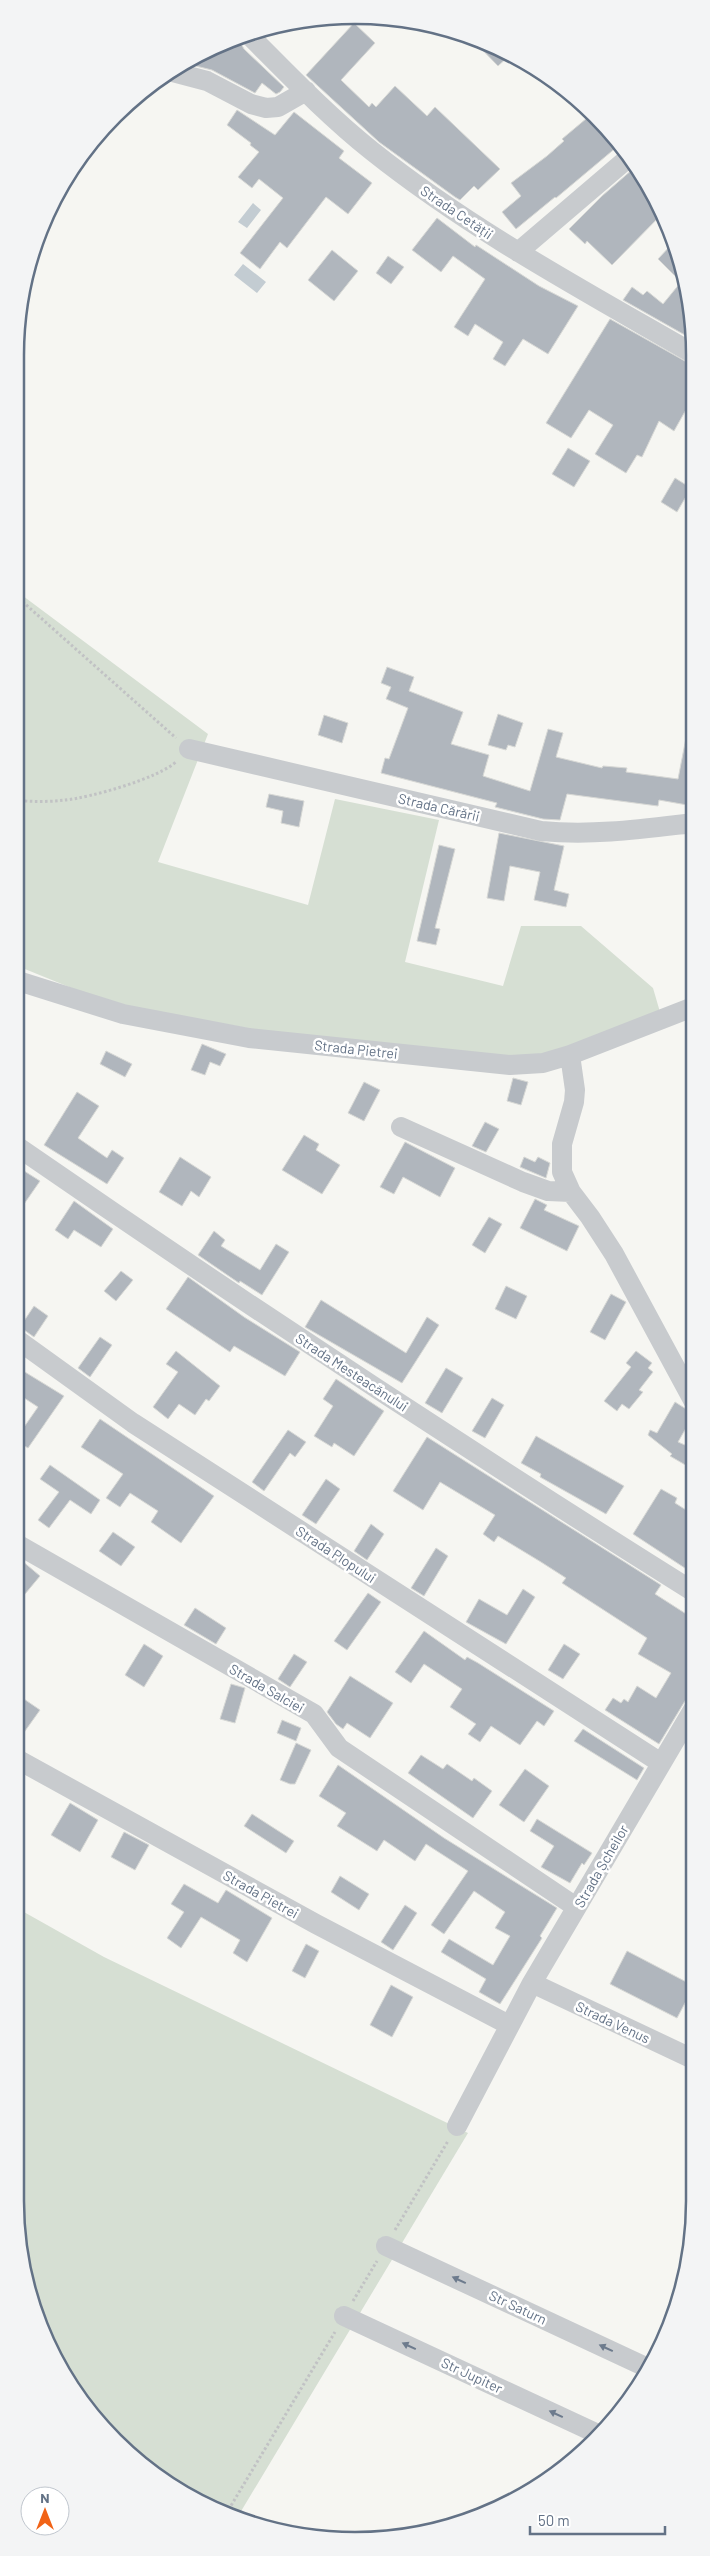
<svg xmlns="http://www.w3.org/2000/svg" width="710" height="2556" font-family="Barlow,sans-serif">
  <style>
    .green { fill: #d6dfd3 }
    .water { fill: #c3ccd2 }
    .building { fill: #b0b6bd; stroke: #d7d8d5 }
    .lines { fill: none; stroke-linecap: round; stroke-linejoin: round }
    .path { stroke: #c1c2c4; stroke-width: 3; stroke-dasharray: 2.5 2.5; stroke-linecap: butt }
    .street { stroke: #c8cbce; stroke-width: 20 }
    .oneway { fill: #6d7b8d }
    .labels { text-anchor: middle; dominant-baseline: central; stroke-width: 5; stroke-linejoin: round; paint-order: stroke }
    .street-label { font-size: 14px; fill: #637286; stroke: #fff }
    .rim { fill: none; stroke: #637286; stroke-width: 2.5 }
  </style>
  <rect width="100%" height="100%" fill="#f6f6f2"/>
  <path class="green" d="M15,590L208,734L158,862L308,905L335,799L439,820L405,962L503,986L521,926H581L653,988L660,1012L565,1049L518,1060L258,1030L106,1002L15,965Z
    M15,1907L104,1957L468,2133L237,2518L204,2506L148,2471L100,2425L41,2331L21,2267L15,2201Z"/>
  <path class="water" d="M253,203L261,210L247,228L238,222Z
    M243,264L266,282L257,293L234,275Z"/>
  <path class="building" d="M354,23L375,43L341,80L369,107L372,103L376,107L395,86L427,116L435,107L500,169L478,190L474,186L460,200L455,197L379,142L306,75Z
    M237,37L244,49L284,87L280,92L276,94L262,83L255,93L212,70L184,63L225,41Z
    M471,38L506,50L511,54L498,66Z
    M237,110L275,135L294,112L344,151L339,158L372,183L348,214L326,197L287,248L280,242L260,269L240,253L283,198L259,179L252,188L238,177L259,152L250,145L251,143L227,125Z
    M593,113L618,146L556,198L555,197L516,229L502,212L521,196L511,183L547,156L564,141L562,139Z
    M633,169L660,205L663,213L612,265L587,241L585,244L569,229L602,196Z
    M437,218L475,247L476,245L539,286L578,306L548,354L523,339L505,366L493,359L503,342L475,324L468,336L454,327L485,279L453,256L441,272L412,250Z
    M672,244L692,311V339L623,300L632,287L643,295L647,291L663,304L681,282L658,259Z
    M332,250L358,271L334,301L308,280Z
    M388,256L404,267L391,284L376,273Z
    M610,319L692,365V399L674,431L659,421L642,457L637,455L626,473L595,454L613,425L589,410L571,438L546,423Z
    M568,448L590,461L574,487L552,474Z
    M675,478L691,488L677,512L661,502Z
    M387,667L414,677L409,691L463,712L451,744L489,755L483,776L530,791L548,729L563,733L556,757L602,768L603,766L627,768L626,772L678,779L686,738H693V806L659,800L658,806L567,794L560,820L543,819L495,807L497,803L381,773L385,758L389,759L408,708L386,699L391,687L381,683Z
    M498,714L523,723L515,747L508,745L506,750L488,745Z
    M324,715L348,723L342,743L318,735Z
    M269,794L304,801L299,827L281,823L283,811L266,807Z
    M499,833L564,846L554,890L569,894L566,907L534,900L540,872L510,866L504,901L487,898Z
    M439,845L455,849L435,928L440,929L436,945L417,941Z
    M202,1044L226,1054L220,1066L210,1062L205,1075L191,1070Z
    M106,1051L132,1064L125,1077L100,1064Z
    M513,1078L528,1082L521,1105L507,1101Z
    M364,1082L380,1090L364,1121L348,1113Z
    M77,1092L99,1106L78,1138L107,1158L112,1150L124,1158L107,1184L44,1145Z
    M485,1122L499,1129L486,1152L472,1146Z
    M304,1135L319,1144L316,1150L340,1165L322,1194L282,1170Z
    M405,1142L455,1168L440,1197L403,1177L394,1194L380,1187Z
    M180,1157L211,1177L199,1197L191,1191L182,1206L159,1192Z
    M524,1157L535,1162L538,1157L550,1163L546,1178L520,1167Z
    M21,1169L40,1181L15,1217V1178Z
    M535,1199L547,1205L544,1210L579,1226L567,1251L520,1228Z
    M74,1201L113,1229L101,1247L74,1230L68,1239L55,1230Z
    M489,1217L502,1224L485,1253L472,1245Z
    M214,1231L225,1240L221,1246L260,1270L276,1244L289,1252L262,1295L240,1281L239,1283L198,1255Z
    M121,1271L133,1280L116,1301L104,1291Z
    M188,1277L244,1317L300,1352L285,1376L234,1346L230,1352L166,1309Z
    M506,1286L527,1296L516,1319L495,1309Z
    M611,1294L626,1302L605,1340L590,1332Z
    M321,1300L406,1353L427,1317L439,1325L402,1383L305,1327Z
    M34,1306L48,1316L34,1337L20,1327Z
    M100,1337L112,1345L90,1377L78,1368Z
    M176,1351L220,1386L209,1401L206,1399L195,1415L179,1404L168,1419L153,1407L178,1372L166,1364Z
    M636,1351L652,1363L648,1368L653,1372L639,1390L643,1392L629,1409L622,1404L617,1411L604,1401L631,1367L626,1363Z
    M15,1366L64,1396L28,1448L15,1440L38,1407L15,1392Z
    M446,1368L463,1378L442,1413L425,1403Z
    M336,1379L384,1411L354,1456L334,1443L332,1447L314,1436L333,1406L323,1399Z
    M492,1398L504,1405L485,1438L472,1431Z
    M675,1402L694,1414L678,1442L694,1449V1470L670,1456L672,1454L648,1435L650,1430L657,1433Z
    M100,1419L214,1496L181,1543L151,1522L158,1511L130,1493L120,1507L106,1498L123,1474L81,1447Z
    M288,1430L306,1442L295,1457L290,1453L264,1491L252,1482Z
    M536,1436L624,1486L606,1514L540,1477L541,1474L521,1463Z
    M427,1437L661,1585L655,1594L694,1619V1686L659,1744L605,1710L613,1698L621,1703L624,1699L628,1702L637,1686L656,1698L671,1673L638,1654L647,1638L562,1583L566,1578L541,1562L498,1536L494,1542L483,1534L495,1515L440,1482L423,1510L393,1491Z
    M50,1465L100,1500L91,1514L70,1500L49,1528L38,1520L59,1492L40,1479Z
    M326,1479L340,1489L316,1524L302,1515Z
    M661,1489L677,1498L675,1503L694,1515V1574L633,1534Z
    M371,1524L384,1534L367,1560L354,1551Z
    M113,1532L135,1547L121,1566L99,1551Z
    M436,1548L448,1556L424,1596L411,1588Z
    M21,1560L40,1576L15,1606V1568Z
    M523,1589L535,1597L506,1644L466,1622L479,1599L507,1615Z
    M368,1593L381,1602L347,1650L334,1641Z
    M195,1608L226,1628L216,1644L184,1625Z
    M424,1631L465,1660L467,1657L478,1663L554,1711L544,1726L537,1721L520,1745L491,1726L480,1742L468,1734L476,1724L450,1707L462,1689L424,1664L411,1683L395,1672Z
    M144,1644L163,1656L144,1687L125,1675Z
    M564,1644L580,1654L563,1679L548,1670Z
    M294,1654L307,1662L290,1687L278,1679Z
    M350,1676L393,1703L370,1738L347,1723L343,1729L336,1724L327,1712Z
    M231,1684L245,1688L235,1723L220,1719Z
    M21,1697L40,1710L15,1745V1707Z
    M282,1720L301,1728L296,1741L277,1733Z
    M583,1729L644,1768L637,1780L574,1741Z
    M296,1743L311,1750L295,1784H290L280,1780Z
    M421,1755L443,1769L447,1764L472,1781L474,1778L492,1791L473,1818L408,1773Z
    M338,1765L444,1838L557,1908L540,1936L542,1938L500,2004L479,1992L486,1979L441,1952L449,1939L493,1965L510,1936L495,1928L505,1912L474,1891L444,1934L431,1925L468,1871L426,1844L415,1861L384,1840L377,1851L337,1826L346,1813L319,1796Z
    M525,1769L549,1786L524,1822L499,1805Z
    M70,1803L98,1820L80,1852L51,1835Z
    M252,1814L294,1841L286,1853L244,1826Z
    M537,1819L592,1853L584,1865L582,1863L570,1883L541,1867L554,1846L530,1831Z
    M124,1832L149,1845L135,1870L111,1857Z
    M340,1876L369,1894L359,1910L331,1892Z
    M184,1884L218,1903L226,1890L272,1918L247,1962L233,1953L240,1940L201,1917L181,1948L167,1938L184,1912L171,1904Z
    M405,1905L417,1913L393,1950L381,1942Z
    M306,1944L319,1951L305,1978L292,1971Z
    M627,1951L694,1986L677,2018L610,1984Z
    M391,1985L413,1997L392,2037L370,2025Z"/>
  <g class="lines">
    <path class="path" d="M15,595L176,738
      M15,800C31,802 49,802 65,800C89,798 160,778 177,761
      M395,2230L448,2141
      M353,2301L377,2261
      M226,2514L335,2332"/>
    <path class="street" d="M248,34C288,74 328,116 372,151C471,230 583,290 692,353
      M169,71L207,81L251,104L266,108L278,107L306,91
      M518,252L627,159
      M189,749L541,831C593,836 642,829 693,823
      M15,980L123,1014L249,1038L510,1065L543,1063L570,1055L693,1007
      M570,1055L575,1090L574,1102L562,1144V1172L571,1192L590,1217L614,1254L694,1402
      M401,1127L523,1182L548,1191L571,1192
      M15,1145C238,1299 464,1448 694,1592
      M15,1338L133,1423L661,1763
      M15,1543L314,1714L339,1748L576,1907
      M15,1758L316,1924L509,2025
      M532,1983L695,2060
      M457,2126L532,1983L694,1708
      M386,2246L650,2369
      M344,2316L600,2435"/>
  </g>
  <defs><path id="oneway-solid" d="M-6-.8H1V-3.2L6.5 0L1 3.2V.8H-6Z" transform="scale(1.25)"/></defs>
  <g class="oneway">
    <use href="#oneway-solid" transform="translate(459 2280) rotate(-155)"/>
    <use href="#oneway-solid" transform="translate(409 2346) rotate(-155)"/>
    <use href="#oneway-solid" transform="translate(606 2348) rotate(-155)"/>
    <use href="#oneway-solid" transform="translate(556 2414) rotate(-155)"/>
  </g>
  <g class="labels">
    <g class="street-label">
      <text transform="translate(457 212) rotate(34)">Strada Cetății</text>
      <text transform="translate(439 807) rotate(13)">Strada Cărării</text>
      <text transform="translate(356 1049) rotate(6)">Strada Pietrei</text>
      <text transform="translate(352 1372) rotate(33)">Strada Mesteacănului</text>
      <text transform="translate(336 1554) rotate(33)">Strada Plopului</text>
      <text transform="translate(267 1688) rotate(30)">Strada Salciei</text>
      <text transform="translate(601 1866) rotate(-60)">Strada Șcheilor</text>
      <text transform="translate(261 1894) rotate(29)">Strada Pietrei</text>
      <text transform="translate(613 2022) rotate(25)">Strada Venus</text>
      <text transform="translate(518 2307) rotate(25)">Str Saturn</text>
      <text transform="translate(472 2375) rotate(25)">Str Jupiter</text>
    </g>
  </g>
  <path d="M0 0H710V2556H0ZM355 24H355A331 331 0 0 1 686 355V2201A331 331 0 0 1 355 2532H355A331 331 0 0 1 24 2201V355A331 331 0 0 1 355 24Z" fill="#f3f4f5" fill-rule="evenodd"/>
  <path class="rim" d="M355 24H355A331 331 0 0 1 686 355V2201A331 331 0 0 1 355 2532H355A331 331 0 0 1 24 2201V355A331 331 0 0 1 355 24Z"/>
  <g transform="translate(45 2511)"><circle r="24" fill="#ffffff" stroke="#c1c7cf"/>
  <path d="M0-4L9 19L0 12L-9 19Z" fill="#f16317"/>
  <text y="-8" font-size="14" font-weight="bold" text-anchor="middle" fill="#637286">N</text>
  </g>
  <path d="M530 2526v8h135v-8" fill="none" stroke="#637286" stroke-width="2.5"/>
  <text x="538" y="2526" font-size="15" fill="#637286" stroke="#ffffff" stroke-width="4" paint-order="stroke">50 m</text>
</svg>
